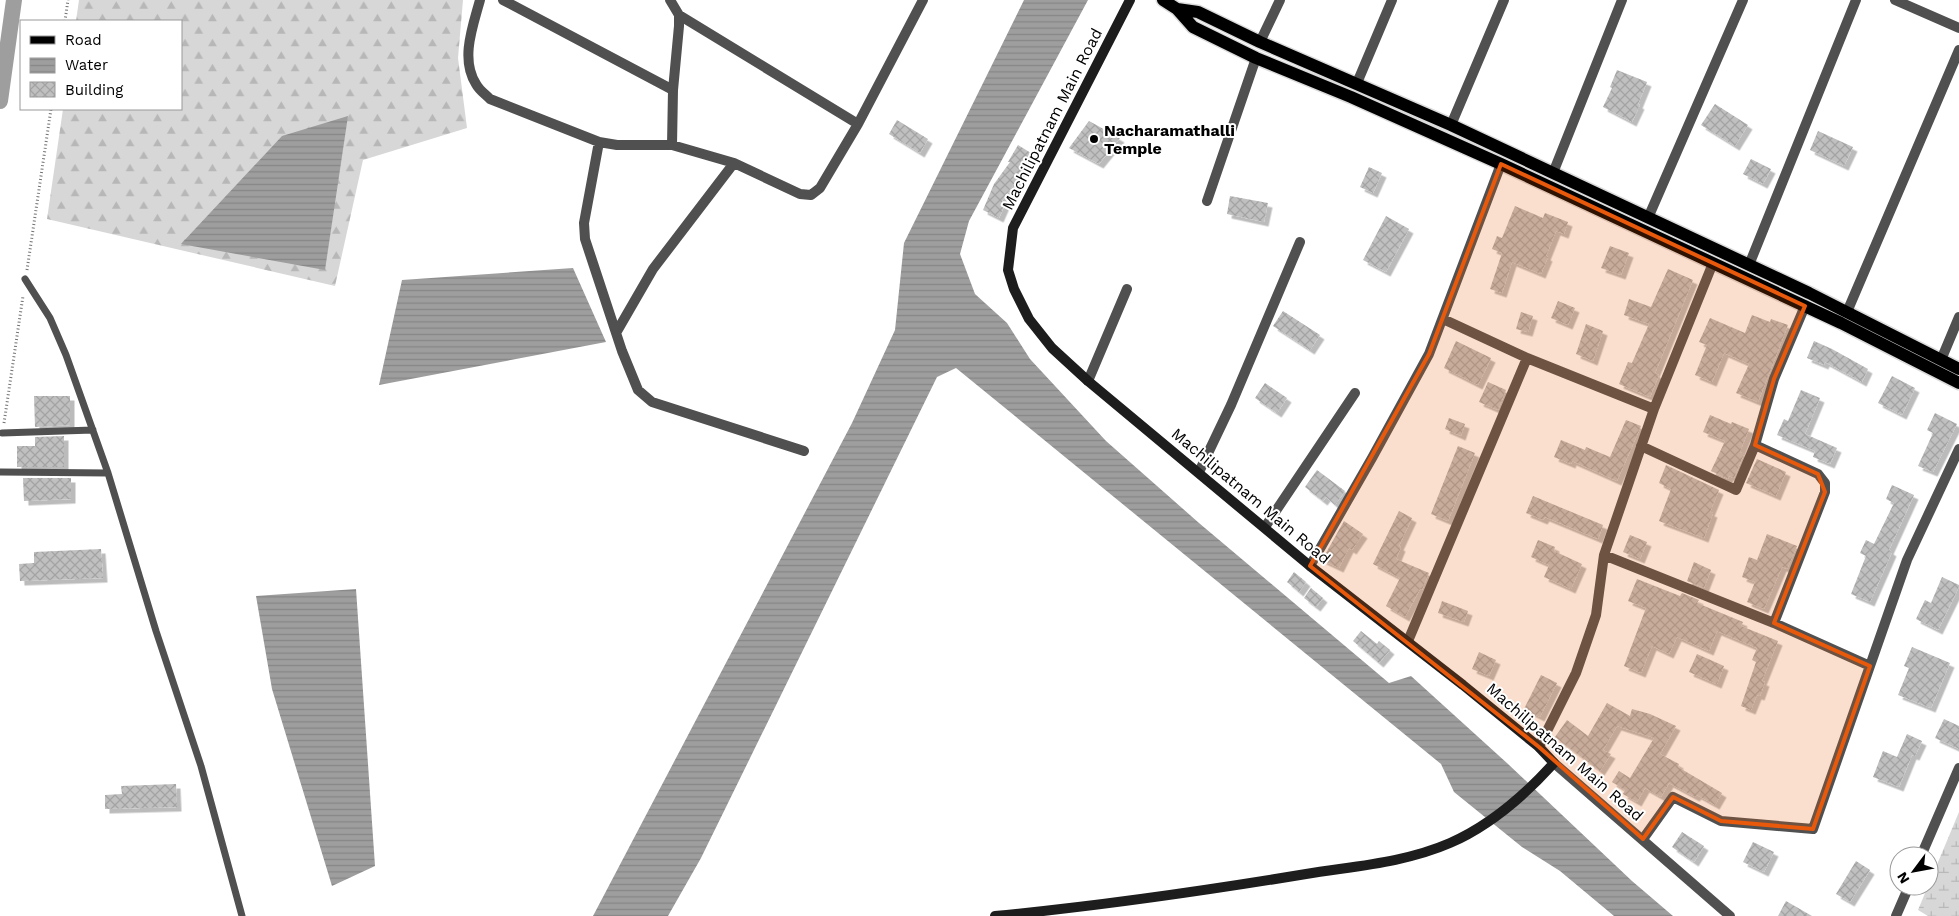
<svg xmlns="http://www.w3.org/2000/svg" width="1959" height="916" font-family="'Work Sans',sans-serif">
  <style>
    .forest { fill: url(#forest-firs) }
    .wetland { fill: url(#wetland-marsh) }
    .water { fill: url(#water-rules) }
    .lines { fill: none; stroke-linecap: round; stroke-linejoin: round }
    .canal { stroke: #9e9e9e; stroke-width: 16 }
    .building { fill: url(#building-cross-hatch); filter: url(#shadow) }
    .primary-casing { stroke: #dbdbdb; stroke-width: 15 }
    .path { stroke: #727272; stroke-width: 3; stroke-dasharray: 1 2.5; stroke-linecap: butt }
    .service { stroke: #505050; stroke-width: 7 }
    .minor { stroke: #505050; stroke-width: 10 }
    .tertiary { stroke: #505050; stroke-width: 10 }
    .secondary { stroke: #1d1d1d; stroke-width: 10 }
    .primary { stroke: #000; stroke-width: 12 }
    .marked { fill: #e8590c; fill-opacity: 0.2; stroke: #e8590c; stroke-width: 4; stroke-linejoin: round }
    .poi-dot { fill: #000; stroke: #fff; stroke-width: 2 }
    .labels { text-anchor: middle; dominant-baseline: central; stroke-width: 4; stroke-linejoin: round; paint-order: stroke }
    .street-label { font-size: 16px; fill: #000; stroke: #fff }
    .poi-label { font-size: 16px; font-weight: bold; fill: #000; stroke: #fff; text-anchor: start }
  </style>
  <defs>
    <pattern id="forest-firs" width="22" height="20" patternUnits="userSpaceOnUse" patternTransform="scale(1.25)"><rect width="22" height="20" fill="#d7d7d7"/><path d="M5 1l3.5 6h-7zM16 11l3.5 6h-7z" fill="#b7b7b7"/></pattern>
    <pattern id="wetland-marsh" width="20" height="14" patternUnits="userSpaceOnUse" patternTransform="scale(1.25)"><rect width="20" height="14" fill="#d7d7d7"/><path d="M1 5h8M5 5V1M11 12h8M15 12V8" fill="none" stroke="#b7b7b7"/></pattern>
    <pattern id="water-rules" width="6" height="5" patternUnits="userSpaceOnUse" patternTransform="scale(1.25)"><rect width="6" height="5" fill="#9e9e9e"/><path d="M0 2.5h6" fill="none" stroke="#868686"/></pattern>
    <pattern id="building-cross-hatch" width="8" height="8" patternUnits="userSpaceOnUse" patternTransform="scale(1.25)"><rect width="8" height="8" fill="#c0c0c0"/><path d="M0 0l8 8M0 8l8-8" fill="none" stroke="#a3a3a3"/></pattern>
    <filter id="shadow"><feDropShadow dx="4.5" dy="4.5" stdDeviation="0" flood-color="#0004"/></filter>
  </defs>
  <rect width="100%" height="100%" fill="#fff"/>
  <path class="forest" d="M79,0H463L458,58L467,128L363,160L335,286L47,219L63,109H181V21H76Z"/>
  <path class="wetland" d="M1959,812V916H1928L1918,910Z"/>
  <path class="water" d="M1024,0H1088L969,221L960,254L975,294L1007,323L1030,359L1106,441L1199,523L1389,683L1411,676L1508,764L1632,881L1673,916H1614L1560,871L1522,847L1454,792L1441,764L956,368L937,377L701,858L668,916H593L852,423L895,330L904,243Z
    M348,116L325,270L181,244L282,136Z
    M573,268L606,342L379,385L402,280Z
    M356,589L375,866L332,886L272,689L256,596Z"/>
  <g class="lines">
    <path class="canal" d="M0,101L14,0"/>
  </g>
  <path class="building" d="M1617,70L1647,82L1638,104L1640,105L1632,122L1603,107L1612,88L1610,87Z
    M1715,104L1748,125L1735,146L1701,125Z
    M897,120L928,139L920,153L889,134Z
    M1089,121L1120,138L1099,164L1069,148Z
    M1818,131L1853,147L1844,166L1810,150Z
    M1018,145L1031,153L1019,174L1020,175L1002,201L1006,202L999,218L983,210L994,184L1010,162H1008Z
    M1751,159L1771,169L1763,184L1743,174Z
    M1369,167L1382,173L1373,193L1360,187Z
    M1230,196L1268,203L1264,222L1227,214Z
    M1515,206L1543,218L1545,213L1568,222L1564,234L1556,231L1546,256L1548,257L1541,274L1512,262L1502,293L1490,289L1502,253L1492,249L1497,236L1502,238Z
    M1386,216L1409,229L1386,272L1363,260Z
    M1610,246L1629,253L1621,275L1601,268Z
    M1668,269L1693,280L1655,373L1659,375L1650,397L1619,384L1628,362L1632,363L1649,324L1624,315L1629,299L1651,307Z
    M1558,301L1575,308L1568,325L1551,318Z
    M1283,311L1320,335L1310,350L1273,326Z
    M1521,312L1533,316L1528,332L1516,329Z
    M1752,315L1770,322L1771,319L1788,325L1758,402L1736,393L1749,364L1724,353L1712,382L1695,375L1707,345L1699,342L1710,318L1745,333Z
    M1586,324L1603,331L1593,361L1576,354Z
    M1456,341L1491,358L1478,385L1444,368Z
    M1814,341L1832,349L1868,369L1862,382L1825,362L1824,365L1807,358Z
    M1892,376L1915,388L1902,415L1878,403Z
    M1488,382L1506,390L1498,410L1479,402Z
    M1265,383L1287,398L1277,413L1255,398Z
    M1801,390L1820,398L1805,434L1837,448L1830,464L1813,457L1815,451L1777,435L1784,419L1788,421Z
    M34,396H70V425L35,427Z
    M1935,413L1957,424L1933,472L1918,466L1933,433L1927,430Z
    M1710,415L1731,424L1732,422L1749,429L1741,449L1740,452L1744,454L1734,478L1729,476L1728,479L1711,471L1725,441L1703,432Z
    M1449,418L1465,424L1461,436L1445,429Z
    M1626,420L1641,426L1617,481L1572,461L1571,464L1554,457L1561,440L1585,450L1586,447L1610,457Z
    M64,436V467H17V446H35V437Z
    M1458,446L1475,453L1448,521L1431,514Z
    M1757,459L1786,472L1776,496L1746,483Z
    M1666,465L1719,490L1710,512L1713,513L1704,538L1659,521L1671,489L1659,483Z
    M1317,470L1345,491L1335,505L1326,497L1323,501L1305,487Z
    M23,478H71V499L24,501Z
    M1892,485L1914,495L1889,550L1892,552L1870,602L1851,594L1866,556L1860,553L1866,540L1874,544L1894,503L1886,499Z
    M1533,496L1603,525L1598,539L1545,517L1543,520L1526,513Z
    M1399,511L1412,518L1399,546L1401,547L1396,559L1429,573L1422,590L1420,589L1405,617L1386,606L1400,578L1373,564Z
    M1344,521L1363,534L1352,550L1349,548L1339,568L1322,560Z
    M1767,534L1797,546L1787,569L1782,567L1764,609L1747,602L1755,582L1742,577L1749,557L1757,560Z
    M1630,535L1647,542L1640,559L1623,552Z
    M1538,540L1555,547L1554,551L1582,564L1571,589L1544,577L1549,565L1531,557Z
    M101,549L103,578L20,581L19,564L34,563V552Z
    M1694,562L1711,570L1704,588L1687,581Z
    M1294,572L1306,582L1299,592L1287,582Z
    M1942,577L1959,585V587L1938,630L1916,619L1925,600L1931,603Z
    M1637,579L1680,596L1682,593L1699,600L1697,603L1743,622L1741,626L1778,641L1762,681L1765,682L1760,696L1757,695L1751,710L1741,706L1756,662L1752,660L1757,648L1717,631L1709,651L1677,637L1669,654L1652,646L1641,673L1624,666L1646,608L1628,601Z
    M1311,588L1323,598L1316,607L1304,598Z
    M1442,601L1468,611L1464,622L1438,613Z
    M1361,631L1377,644L1379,641L1390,650L1379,663L1353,641Z
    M1912,647L1950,663L1931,708L1898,695L1909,668L1904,666Z
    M1479,652L1496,660L1489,676L1472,669Z
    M1697,654L1724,666L1717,684L1689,672Z
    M1541,675L1557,683L1540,717L1524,709Z
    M1607,703L1630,716L1632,709L1650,714L1676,726L1660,754L1679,764L1678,767L1722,793L1715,805L1697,795L1695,797L1669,783L1661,797L1645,788L1637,802L1623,794L1625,790L1612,782L1619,771L1630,778L1654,738L1617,726L1603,750L1611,754L1600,771L1555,737L1567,720L1588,736Z
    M1944,719L1959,726V749L1935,738Z
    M1907,734L1922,741L1915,756L1912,755L1899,787L1873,777L1883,751L1897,757Z
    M176,784L177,807L105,809V795L122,794L121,786Z
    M1682,832L1704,846L1694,862L1672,847Z
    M1753,842L1774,852L1764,872L1743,862Z
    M1856,861L1870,870L1850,902L1836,894Z
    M1786,901L1812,916H1778Z"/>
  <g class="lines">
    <defs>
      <path id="primary" d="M1163,0L1177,9L1193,27L1256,58L1351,97L1501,164L1841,323L1959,383
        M1177,9L1198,12L1260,42L1451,125L1809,293L1959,369"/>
    </defs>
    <use href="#primary" class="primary-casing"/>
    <path class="path" d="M65,21L68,0
      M27,270L51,109
      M4,423L23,296"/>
    <path class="service" d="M25,279L50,318L66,355L108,473L156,631L201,766L242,916
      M2,433L93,430
      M0,472L108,473"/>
    <path class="minor" d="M480,0C473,26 460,59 476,84C479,90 485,94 490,99L599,142L617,145H672L734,163L800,194L811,195L820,188L858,124L923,0
      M503,0L673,90
      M670,0L679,15V26L673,90L672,145
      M1895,0L1959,28
      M679,15L858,124
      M1260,42L1280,0
      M1357,83L1392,0
      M1451,125L1504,0
      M599,142L584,223L585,239L622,351L638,390L652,402L804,451
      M1553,173L1622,0
      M1207,201L1256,58
      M1648,218L1743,0
      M1749,265L1856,0
      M1847,312L1959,50
      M1443,319L1527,358L1654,409
      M616,333L653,269L734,163
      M1941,360L1959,317
      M1088,381L1127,289
      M1641,446L1736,490L1755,445
      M1199,472L1231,405L1300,242
      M1265,527L1355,393
      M1604,555L1774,623L1870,666
      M1310,566L1372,458L1429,354L1501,164
      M1774,623L1825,492V483L1818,474L1755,445L1774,379L1805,306
      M1408,641L1527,358
      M1539,747L1576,673L1596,615L1604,555L1654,409L1713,263
      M1643,839L1673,797L1721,821L1813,829L1907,560L1959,449
      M1921,856L1959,768
      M1896,916L1909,886"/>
    <path class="tertiary" d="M1554,763L1730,916"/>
    <path class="secondary" d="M995,916C1099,906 1203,891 1306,874C1354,866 1404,863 1450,843C1489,826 1525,795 1554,763L1539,747L1463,685L1310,566L1088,381L1052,348L1029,319L1014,289L1008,270L1013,228L1130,0"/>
    <use href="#primary" class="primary"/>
  </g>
  <path class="marked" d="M1501,164L1805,306L1774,379L1755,445L1818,474L1825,492L1774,623L1870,666L1813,829L1721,821L1673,797L1643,839L1539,747L1310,566L1429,354Z"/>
  <circle class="poi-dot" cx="1094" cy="139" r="5"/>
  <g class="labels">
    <g class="street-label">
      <text transform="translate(1052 119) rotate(-63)">Machilipatnam Main Road</text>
      <text transform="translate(1251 496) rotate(40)">Machilipatnam Main Road</text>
      <text transform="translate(1565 752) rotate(41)">Machilipatnam Main Road</text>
    </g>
    <g class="poi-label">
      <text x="1104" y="130">Nacharamathalli<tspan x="1104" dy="18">Temple</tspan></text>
    </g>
  </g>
  <rect x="20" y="20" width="162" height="90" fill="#ffffff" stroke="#999999"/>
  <rect x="30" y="36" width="25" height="8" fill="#000000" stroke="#999999"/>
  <text x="65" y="45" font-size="15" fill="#000000">Road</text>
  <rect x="30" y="58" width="25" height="15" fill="url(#water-rules)" stroke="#999999"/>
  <text x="65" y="70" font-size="15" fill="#000000">Water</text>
  <rect x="30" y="82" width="25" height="15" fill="url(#building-cross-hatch)" stroke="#999999"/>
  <text x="65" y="95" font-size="15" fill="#000000">Building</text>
  <g transform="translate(1914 871) rotate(238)"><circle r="24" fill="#ffffff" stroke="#999999"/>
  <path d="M0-4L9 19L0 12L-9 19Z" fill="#000000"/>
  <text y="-8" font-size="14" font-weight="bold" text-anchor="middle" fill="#000000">N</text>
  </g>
</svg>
